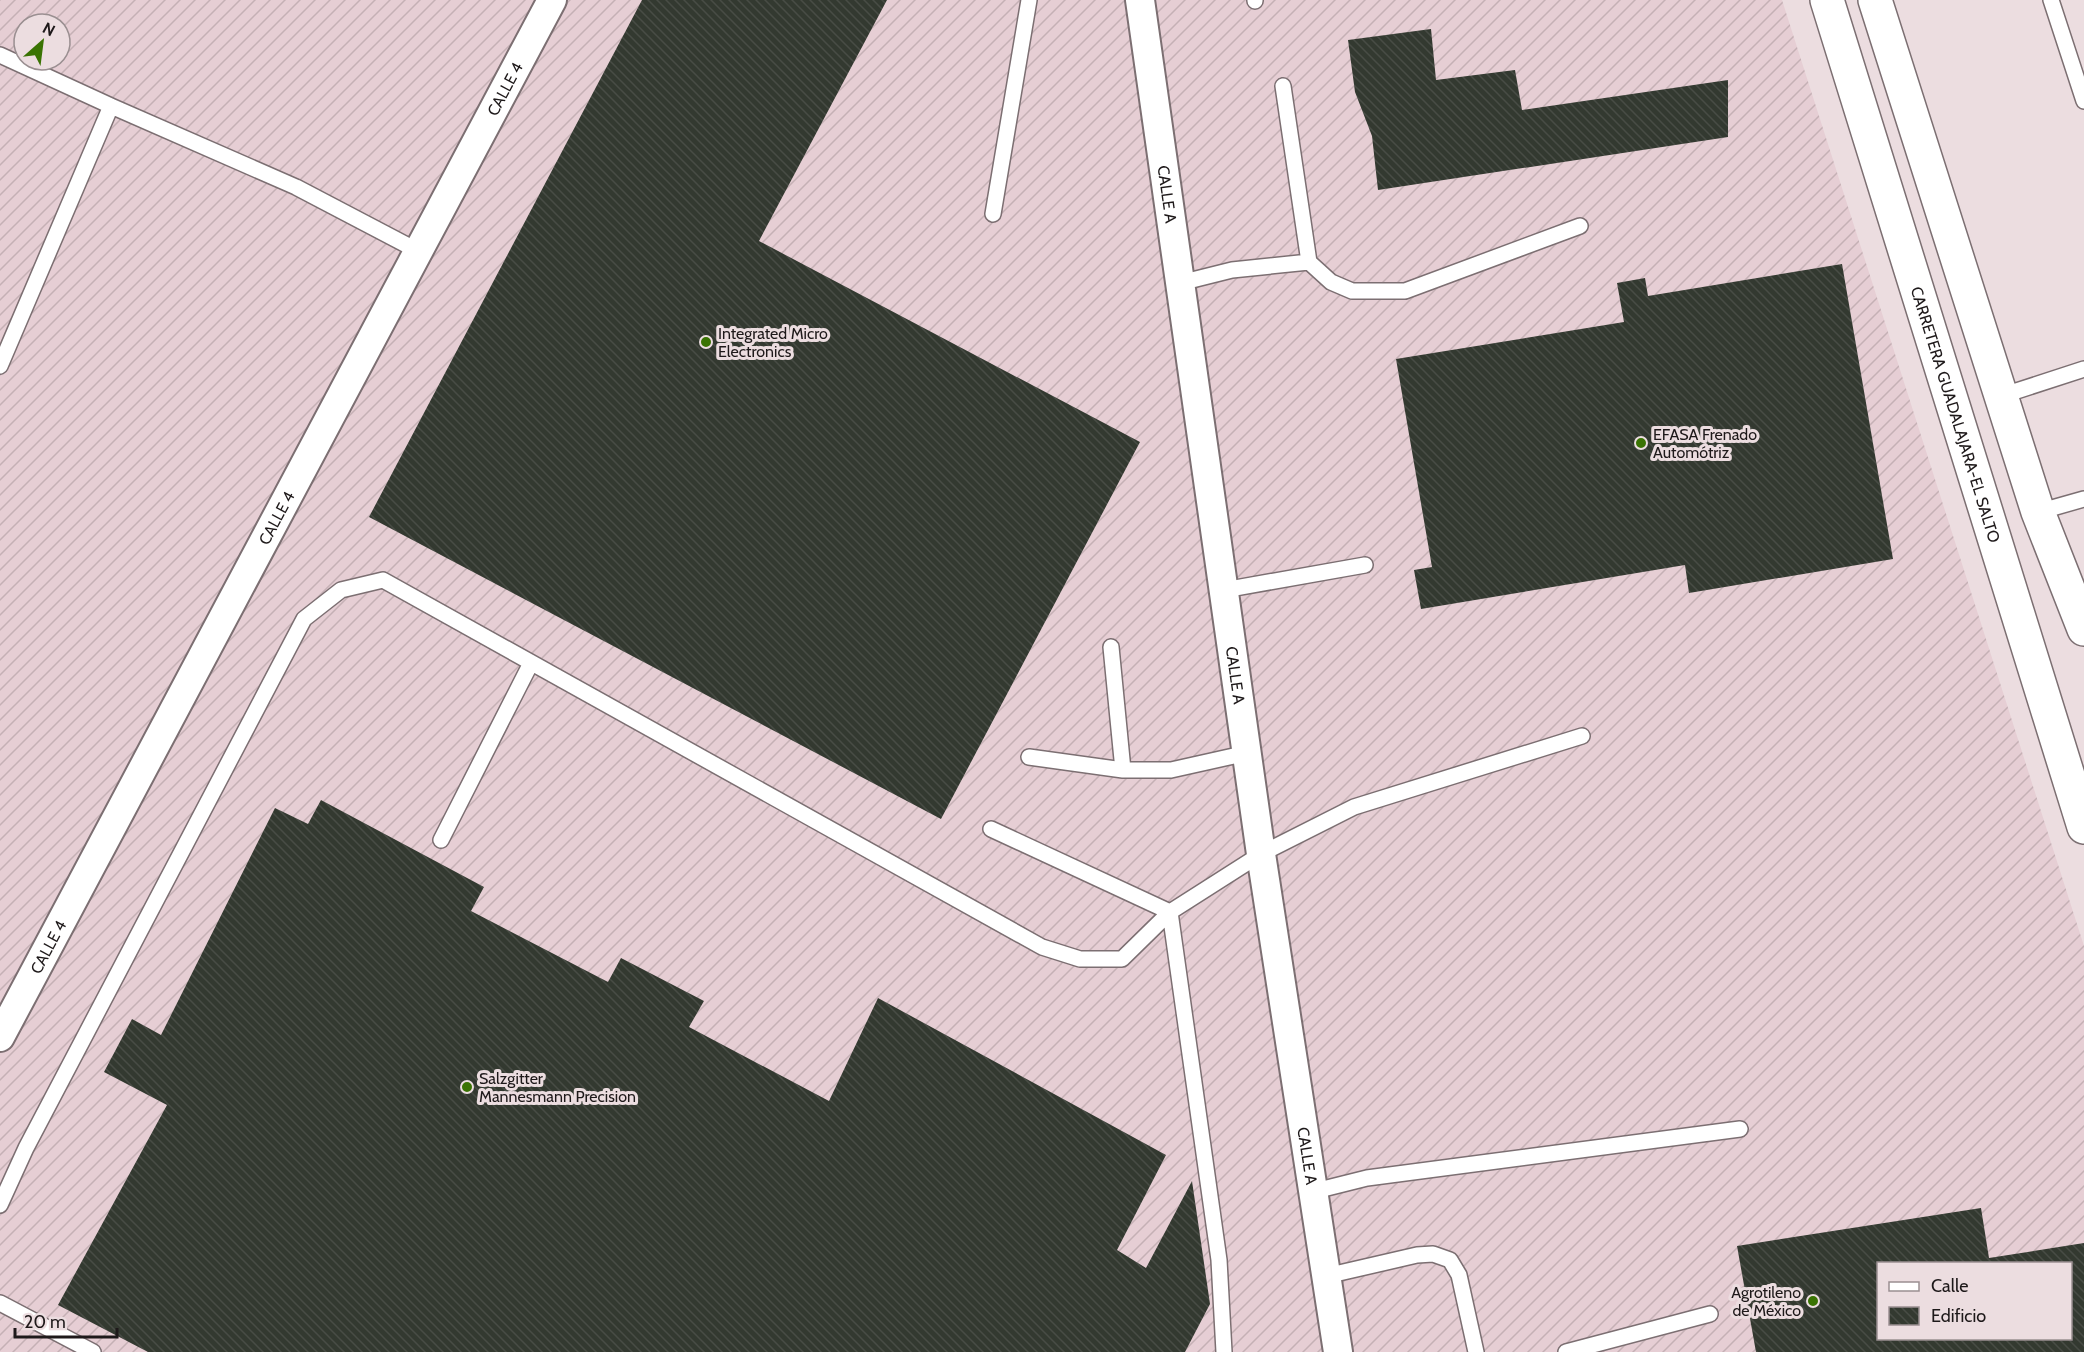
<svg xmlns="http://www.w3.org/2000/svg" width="2084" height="1352" font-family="Cabin,sans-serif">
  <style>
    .industrial { fill: url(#industrial-furrows); fill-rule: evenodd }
    .building { fill: url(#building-back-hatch); fill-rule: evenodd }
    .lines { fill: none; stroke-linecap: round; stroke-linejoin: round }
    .service-casing { stroke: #7c6f72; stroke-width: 18 }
    .minor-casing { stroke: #7c6f72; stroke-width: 32 }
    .secondary-casing { stroke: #7c6f72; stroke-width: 36 }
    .service { stroke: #fff; stroke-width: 15 }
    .minor { stroke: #fff; stroke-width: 28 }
    .secondary { stroke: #fff; stroke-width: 33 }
    .poi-dot { fill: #3a7303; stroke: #ecdde0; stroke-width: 2 }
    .labels { text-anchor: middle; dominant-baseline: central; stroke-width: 6; stroke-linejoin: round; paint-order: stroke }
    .street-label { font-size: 16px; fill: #1e191a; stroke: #ecdde0 }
    .poi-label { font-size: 16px; fill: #1e191a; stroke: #ecdde0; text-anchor: start }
  </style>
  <defs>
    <pattern id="industrial-furrows" width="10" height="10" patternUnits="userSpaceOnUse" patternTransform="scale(1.5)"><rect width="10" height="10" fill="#e6ced4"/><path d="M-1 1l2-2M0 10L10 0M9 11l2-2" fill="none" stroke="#c5b0b5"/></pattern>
    <pattern id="building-back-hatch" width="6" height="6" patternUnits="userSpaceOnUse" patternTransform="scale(1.5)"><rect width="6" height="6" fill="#333930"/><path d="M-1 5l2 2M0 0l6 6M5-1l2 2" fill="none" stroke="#484c45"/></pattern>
  </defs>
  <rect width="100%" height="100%" fill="#ecdde0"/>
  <path class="industrial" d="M0,0H1782L2084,946V1352H0ZM24,24H60V60H24ZM1878,1264H2070V1338H1878Z"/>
  <path class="building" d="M642,0H887L759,241L1140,442L941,819L369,517Z
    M1431,29L1436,80L1515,70L1522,110L1728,80V137L1378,190L1372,136L1355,92L1348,40Z
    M1842,264L1893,559L1689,593L1685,565L1421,609L1414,570L1432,567L1396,359L1624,322L1617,283L1645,278L1648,296Z
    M321,800L484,887L471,911L608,982L621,958L704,1001L689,1027L829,1101L878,998L1166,1155L1117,1250L1146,1268L1192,1181L1210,1304L1185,1352H148L58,1305L167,1105L104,1072L132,1019L161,1035L275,808L308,824Z
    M1981,1208L1989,1258L2084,1243V1352H1756L1737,1246ZM1878,1264H2070V1338H1878Z"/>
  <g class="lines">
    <defs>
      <path id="service" d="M1255,0V1
        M2051,0L2084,101
        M0,55L111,106
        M993,214L1029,0
        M1309,262L1331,282L1352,291H1405L1580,226
        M1180,283L1232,270L1309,262L1283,86
        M0,366L111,106L296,187L418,251
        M2001,396L2084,369
        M2038,512L2084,499
        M1224,590L1365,565
        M1111,647L1123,770
        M1029,757L1123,770H1171L1247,753
        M991,829L1170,912
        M441,840L531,663
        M1170,912L1219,1260L1224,1352
        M1315,1191L1367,1178L1740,1129
        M0,1205L26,1148L304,619L341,590L383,580L1042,947L1080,959H1122L1170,912L1261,854L1354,807L1582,736
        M1326,1276L1417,1255L1433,1254L1450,1260L1459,1275L1476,1352
        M0,1303L93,1352
        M1566,1352L1710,1314"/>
      <g id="minor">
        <path id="s1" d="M1140,0L1261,854L1338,1352"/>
        <path id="s2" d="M0,1037L552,0"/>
      </g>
      <g id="secondary">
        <path id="s3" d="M1827,0L2084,827"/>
        <path d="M1875,0L2038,512L2084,629"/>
      </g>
    </defs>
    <use href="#service" class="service-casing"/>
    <use href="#minor" class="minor-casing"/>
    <use href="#secondary" class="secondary-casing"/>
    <use href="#service" class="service"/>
    <use href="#minor" class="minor"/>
    <use href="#secondary" class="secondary"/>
  </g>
  <g class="poi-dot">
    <circle cx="706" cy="342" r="6"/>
    <circle cx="1641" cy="443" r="6"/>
    <circle cx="467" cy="1087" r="6"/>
    <circle cx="1813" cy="1301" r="6"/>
  </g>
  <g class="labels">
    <g class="street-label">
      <text stroke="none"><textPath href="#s2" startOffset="1074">CALLE 4</textPath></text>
      <text stroke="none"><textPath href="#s1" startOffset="196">CALLE A</textPath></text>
      <text stroke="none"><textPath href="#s3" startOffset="434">CARRETERA GUADALAJARA-EL SALTO</textPath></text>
      <text stroke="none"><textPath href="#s2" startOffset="588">CALLE 4</textPath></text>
      <text stroke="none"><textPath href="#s1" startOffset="682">CALLE A</textPath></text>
      <text stroke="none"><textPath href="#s2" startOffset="102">CALLE 4</textPath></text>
      <text stroke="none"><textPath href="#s1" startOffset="1168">CALLE A</textPath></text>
    </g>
    <g class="poi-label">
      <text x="718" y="333">Integrated Micro<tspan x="718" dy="18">Electronics</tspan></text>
      <text x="1653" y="434">EFASA Frenado<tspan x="1653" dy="18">Automótriz</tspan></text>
      <text x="479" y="1078">Salzgitter<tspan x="479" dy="18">Mannesmann Precision</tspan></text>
      <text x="1801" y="1292" text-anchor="end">Agrotileno<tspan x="1801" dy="18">de México</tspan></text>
    </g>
  </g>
  <rect x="1877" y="1262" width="195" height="78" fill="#ecdde0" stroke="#9a8f91" stroke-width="1.5"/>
  <rect x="1889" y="1282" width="30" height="9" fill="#ffffff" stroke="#9a8f91" stroke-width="1.5"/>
  <text x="1931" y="1292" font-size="18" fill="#1e191a">Calle</text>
  <rect x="1889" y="1307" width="30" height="18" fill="url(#building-back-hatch)" stroke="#9a8f91" stroke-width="1.5"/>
  <text x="1931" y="1322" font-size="18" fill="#1e191a">Edificio</text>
  <g transform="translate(42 42) rotate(28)"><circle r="28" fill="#ecdde0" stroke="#9a8f91" stroke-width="1.5"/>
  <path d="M0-4.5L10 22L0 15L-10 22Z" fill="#3a7303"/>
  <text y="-9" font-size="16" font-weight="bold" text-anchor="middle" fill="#1e191a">N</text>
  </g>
  <path d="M15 1328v9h102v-9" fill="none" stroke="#1e191a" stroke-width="3"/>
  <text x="24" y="1328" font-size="18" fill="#1e191a" stroke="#ecdde0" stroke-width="4.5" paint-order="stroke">20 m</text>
</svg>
